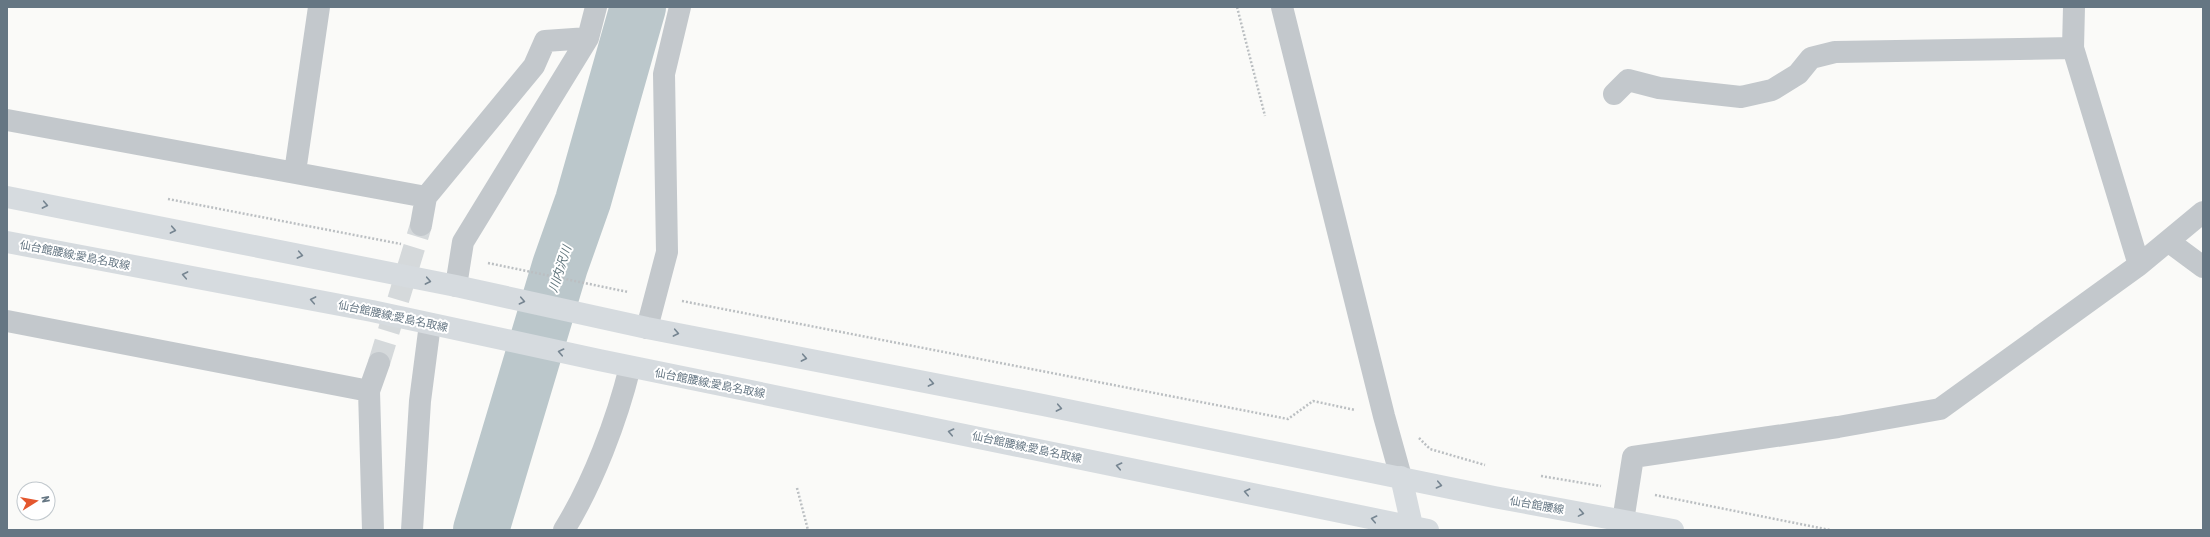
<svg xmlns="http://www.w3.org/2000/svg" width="2210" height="537" font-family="'Asap Condensed','Noto Sans JP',sans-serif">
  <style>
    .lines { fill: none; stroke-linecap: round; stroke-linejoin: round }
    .river { stroke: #bbc7cb; stroke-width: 56 }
    .minor-tunnel { stroke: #d5d9db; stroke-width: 22; stroke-dasharray: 22 11; stroke-linecap: butt }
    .path { stroke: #bbbfc2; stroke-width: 2.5; stroke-dasharray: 2 2; stroke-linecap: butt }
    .minor { stroke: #c3c8cc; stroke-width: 22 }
    .tertiary { stroke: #c3c8cc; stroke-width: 22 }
    .secondary { stroke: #d6dbdf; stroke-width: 22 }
    .oneway { stroke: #768591 }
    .labels { text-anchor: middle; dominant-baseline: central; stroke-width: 4; stroke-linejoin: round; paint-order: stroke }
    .street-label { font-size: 11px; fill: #657683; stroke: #fff }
    .water-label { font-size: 12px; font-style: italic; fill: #60757c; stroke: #fff }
  </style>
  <rect width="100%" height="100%" fill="#fafaf8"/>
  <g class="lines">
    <path class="river" d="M481,530L560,266L583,201L638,7"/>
    <path class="minor-tunnel" d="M379,363L421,225"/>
    <path class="path" d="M1237,7L1265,116
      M168,199L401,244
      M488,263L628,292
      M682,301L1288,419L1313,401L1355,410
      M1419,438L1430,449L1485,465
      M1541,476L1601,486
      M797,488L808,530
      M1655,495L1830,530"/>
    <path class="minor" d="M1614,94L1628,80L1659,88L1741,97L1772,90L1798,74L1811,58L1835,52L2073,48
      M7,120L426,197
      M295,172L319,7
      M421,225L426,197L534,66L545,41L588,38
      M2168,241L2203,267
      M2139,265L2203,212
      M456,286L463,242L588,38L596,7
      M7,321L369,391
      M647,328L667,252L664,74L680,7
      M1623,521L1633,457L1838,427L1940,409L2139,265L2073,48L2074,7
      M373,530L369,391L379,363
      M412,530L420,401L430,324
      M564,530C593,483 617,420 630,367"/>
    <path class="tertiary" d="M1282,7L1384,416L1401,477"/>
    <path class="secondary" d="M7,197L456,286L647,328L1043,405L1494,497L1673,530
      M7,242L372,311L599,360L1428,530
      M1401,477L1413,530"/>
  </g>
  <defs><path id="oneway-chevron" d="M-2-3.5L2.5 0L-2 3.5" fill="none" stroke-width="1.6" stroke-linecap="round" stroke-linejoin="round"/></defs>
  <g class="oneway">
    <use href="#oneway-chevron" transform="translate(45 205) rotate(11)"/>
    <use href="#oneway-chevron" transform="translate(173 230) rotate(11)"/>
    <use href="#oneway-chevron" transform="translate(300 255) rotate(11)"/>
    <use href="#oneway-chevron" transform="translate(185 275) rotate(-169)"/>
    <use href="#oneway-chevron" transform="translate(428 281) rotate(11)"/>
    <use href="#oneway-chevron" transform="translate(313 300) rotate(-169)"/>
    <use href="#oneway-chevron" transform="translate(522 301) rotate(12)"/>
    <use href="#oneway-chevron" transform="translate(676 333) rotate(11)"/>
    <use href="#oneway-chevron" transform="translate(561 352) rotate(-168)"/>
    <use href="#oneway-chevron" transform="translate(804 358) rotate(11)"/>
    <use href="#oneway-chevron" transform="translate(931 383) rotate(11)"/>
    <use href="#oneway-chevron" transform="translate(1059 408) rotate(11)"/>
    <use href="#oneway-chevron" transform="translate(951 432) rotate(-168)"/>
    <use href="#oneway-chevron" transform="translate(1119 466) rotate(-168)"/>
    <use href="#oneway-chevron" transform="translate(1439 485) rotate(12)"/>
    <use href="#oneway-chevron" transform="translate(1247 492) rotate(-168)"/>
    <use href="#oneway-chevron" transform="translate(1581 513) rotate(10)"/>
    <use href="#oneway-chevron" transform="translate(1374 519) rotate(-168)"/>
  </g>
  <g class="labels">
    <g class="street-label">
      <text transform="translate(75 255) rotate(11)">仙台館腰線;愛島名取線</text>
      <text transform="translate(393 316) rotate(12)">仙台館腰線;愛島名取線</text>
      <text transform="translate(710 383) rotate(11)">仙台館腰線;愛島名取線</text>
      <text transform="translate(1027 447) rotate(12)">仙台館腰線;愛島名取線</text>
      <text transform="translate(1537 505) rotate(10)">仙台館腰線</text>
    </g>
    <g class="water-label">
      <text transform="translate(560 269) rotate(-72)">川内沢川</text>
    </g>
  </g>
  <rect width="2210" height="537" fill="none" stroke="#657683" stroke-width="16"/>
  <g transform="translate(36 501) rotate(79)"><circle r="19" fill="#ffffff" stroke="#c1c8cd"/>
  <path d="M0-3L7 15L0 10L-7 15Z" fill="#e4572e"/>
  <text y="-6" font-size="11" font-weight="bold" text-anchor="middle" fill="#657683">N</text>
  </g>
</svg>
